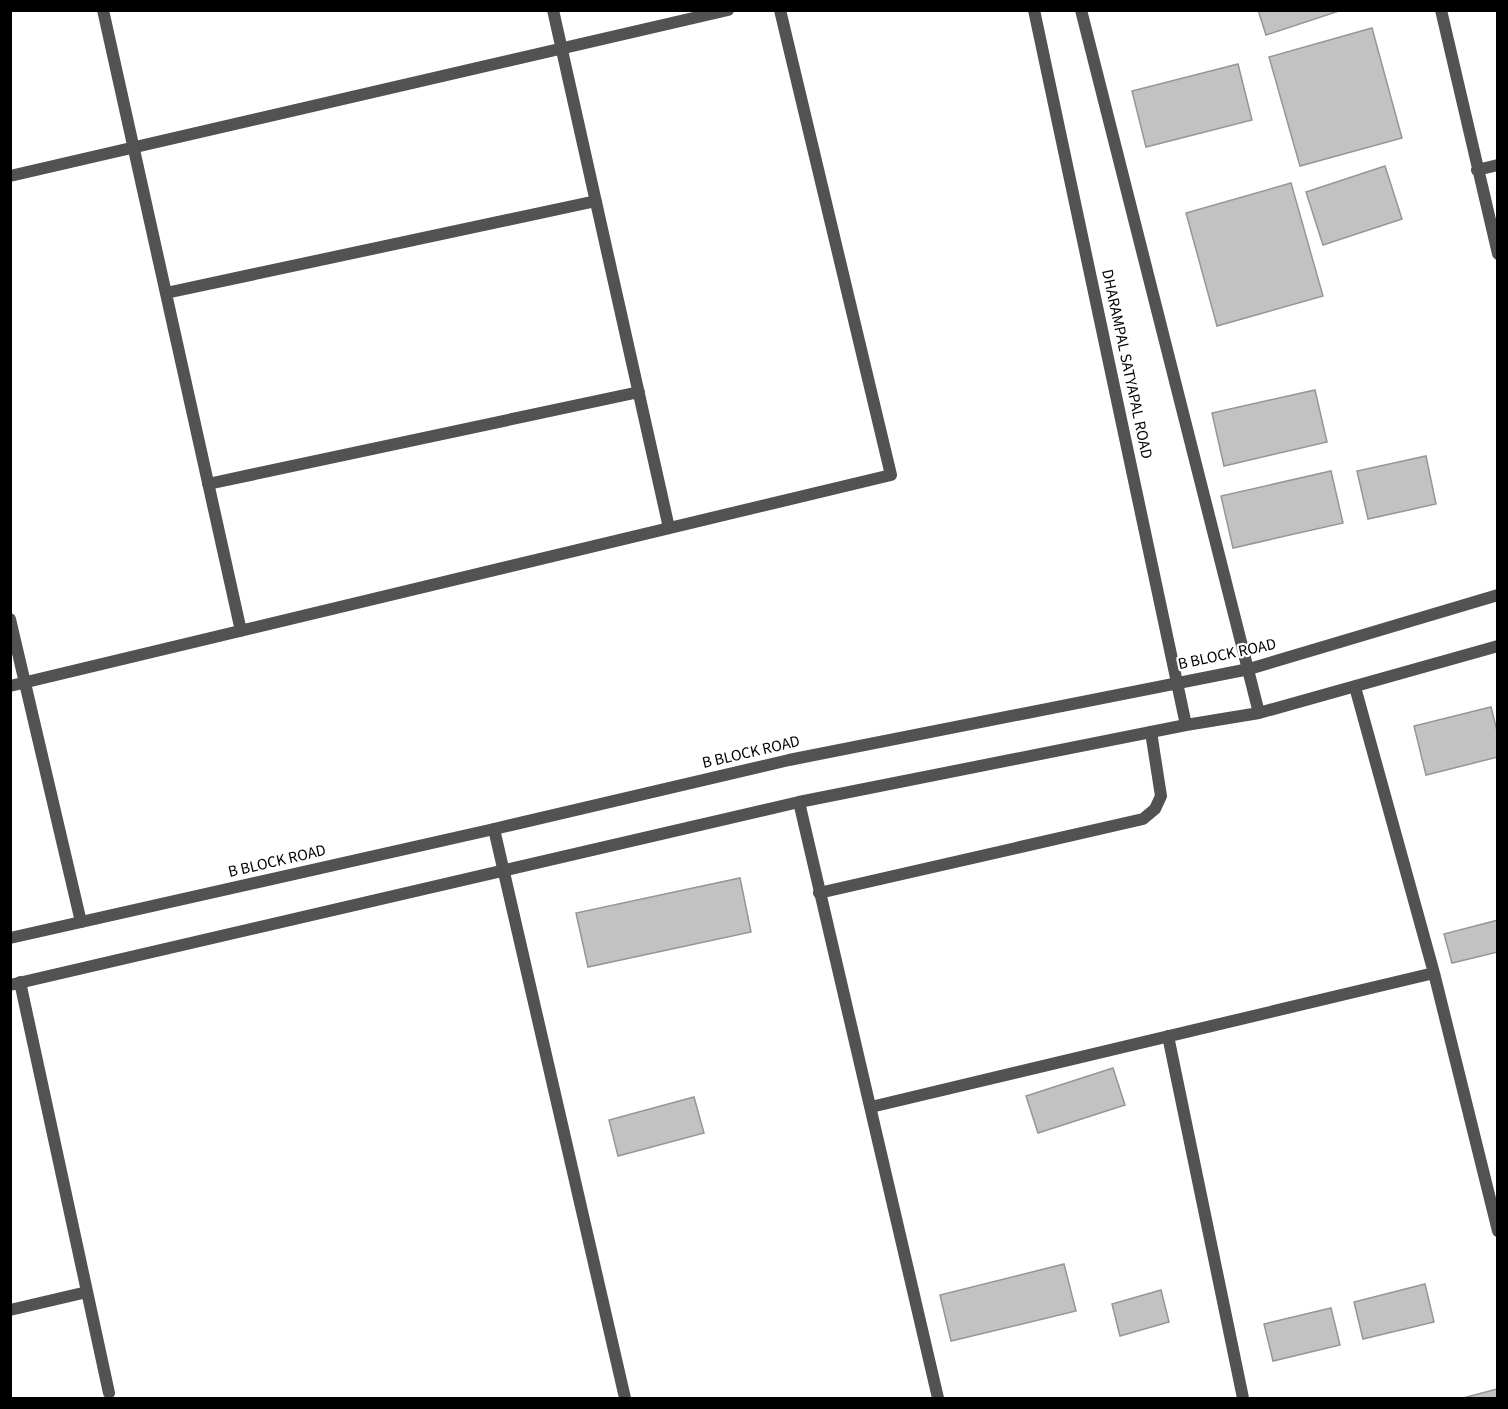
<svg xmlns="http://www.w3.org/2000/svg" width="1508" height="1409" font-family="'Source Sans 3',sans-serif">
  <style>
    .building { fill: #c2c2c2; stroke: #969696; stroke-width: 1.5 }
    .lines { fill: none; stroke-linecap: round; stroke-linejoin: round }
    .service { stroke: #525252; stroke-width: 12 }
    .minor { stroke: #525252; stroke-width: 12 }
    .tertiary { stroke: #525252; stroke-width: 12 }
    .labels { text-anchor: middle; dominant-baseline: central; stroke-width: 4.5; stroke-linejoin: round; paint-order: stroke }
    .street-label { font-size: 16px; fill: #000; stroke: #fff }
  </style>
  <rect width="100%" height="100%" fill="#fff"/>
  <path class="building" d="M1258,10H1342L1266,35Z
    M1372,28L1402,138L1300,166L1269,57Z
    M1238,64L1252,120L1146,147L1132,91Z
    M1385,166L1402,219L1323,245L1306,192Z
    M1291,183L1323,296L1217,326L1186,213Z
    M1315,390L1327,442L1224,466L1212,413Z
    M1426,456L1436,504L1368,519L1357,471Z
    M1331,471L1343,523L1233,548L1221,496Z
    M1491,707L1498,735V757L1426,775L1414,726Z
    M740,878L751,932L588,967L576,913Z
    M1498,920V952L1452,963L1444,934Z
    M1113,1068L1125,1105L1038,1133L1026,1096Z
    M694,1097L704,1133L618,1156L609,1120Z
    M1064,1264L1076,1311L951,1341L940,1295Z
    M1425,1284L1434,1322L1363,1339L1354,1302Z
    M1161,1290L1169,1322L1120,1336L1112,1304Z
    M1331,1308L1340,1345L1273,1361L1264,1324Z
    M1497,1389L1498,1398H1463Z"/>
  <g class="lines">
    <path class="service" d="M1441,10L1498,254
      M1477,170L1498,165
      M494,829L625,1398
      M819,893L1143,819L1155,809L1161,796L1151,732
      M20,982L109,1393
      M10,1310L87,1292"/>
    <path class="minor" d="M103,10L241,631
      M553,10L669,528
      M10,176L728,10
      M166,293L596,201
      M208,484L639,392
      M10,619L81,922
      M10,686L891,475L780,10
      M1355,687L1434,973L1498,1231
      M799,802L938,1398
      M1168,1036L1243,1398
      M871,1107L1434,973"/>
    <path class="tertiary" d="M1034,10L1186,725
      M1081,10L1259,713
      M10,938L494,829L789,760L1249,669L1498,595
      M10,985L799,802L1186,725L1259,713L1498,646"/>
  </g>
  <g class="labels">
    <g class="street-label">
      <text transform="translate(1127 364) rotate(78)">DHARAMPAL SATYAPAL ROAD</text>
      <text transform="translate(1227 654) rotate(-12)">B BLOCK ROAD</text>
      <text transform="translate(751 752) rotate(-13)">B BLOCK ROAD</text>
      <text transform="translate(277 861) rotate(-13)">B BLOCK ROAD</text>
    </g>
  </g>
  <rect width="1508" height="1409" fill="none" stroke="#000000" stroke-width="24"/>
</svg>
